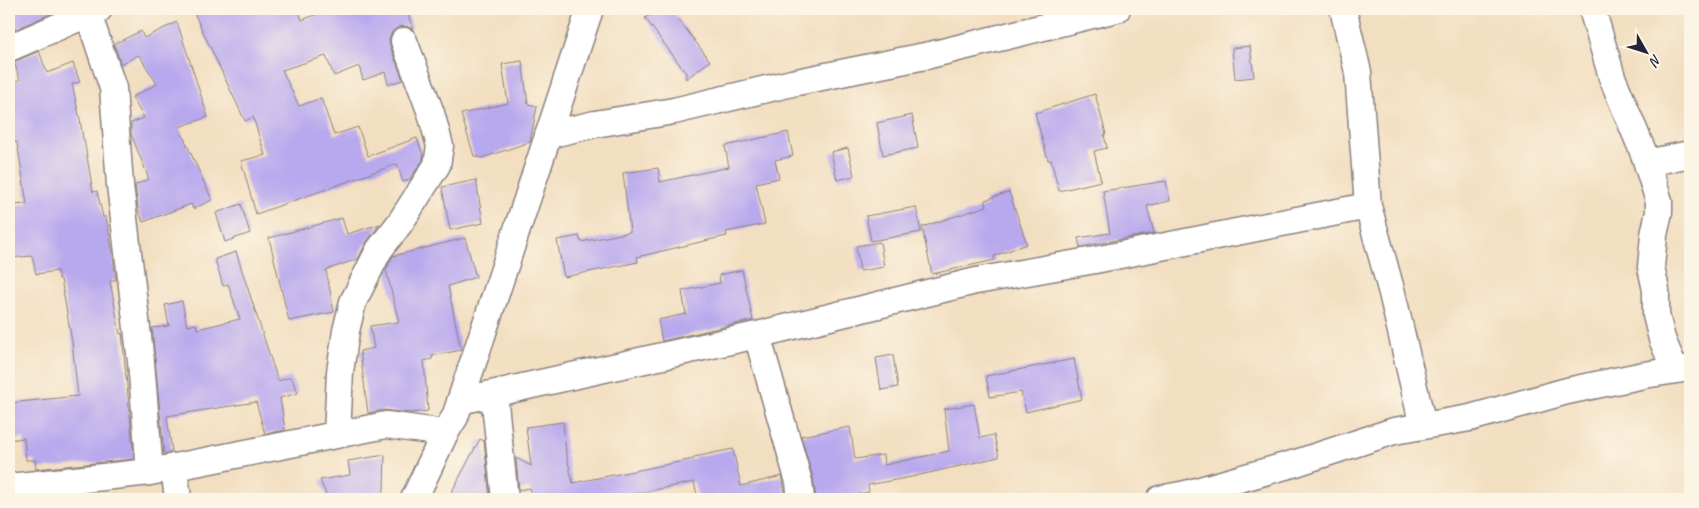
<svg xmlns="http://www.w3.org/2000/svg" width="1699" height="508" font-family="Caveat,sans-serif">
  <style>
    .building { fill: #b8a8ee }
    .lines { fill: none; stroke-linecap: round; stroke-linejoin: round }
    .minor-casing { stroke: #8a807e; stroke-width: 29 }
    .minor { stroke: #fff; stroke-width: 26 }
  </style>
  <rect width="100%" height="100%" fill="#fcf5e5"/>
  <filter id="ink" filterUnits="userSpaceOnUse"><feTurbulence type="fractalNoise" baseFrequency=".02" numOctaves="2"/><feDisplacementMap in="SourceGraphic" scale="10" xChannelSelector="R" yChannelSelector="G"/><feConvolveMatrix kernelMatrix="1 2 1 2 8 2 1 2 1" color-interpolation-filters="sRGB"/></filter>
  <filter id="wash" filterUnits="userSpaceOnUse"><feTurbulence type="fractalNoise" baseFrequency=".0096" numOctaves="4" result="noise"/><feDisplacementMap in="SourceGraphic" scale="20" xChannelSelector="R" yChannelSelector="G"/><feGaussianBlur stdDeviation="1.12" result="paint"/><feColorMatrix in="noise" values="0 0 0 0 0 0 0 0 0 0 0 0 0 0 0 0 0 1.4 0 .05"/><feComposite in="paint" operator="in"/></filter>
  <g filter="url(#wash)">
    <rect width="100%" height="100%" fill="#f2dec0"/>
    <g id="blocks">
      <path class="building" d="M10,9H62L9,32V21L14,19Z
        M204,9H298L302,20L329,9H406L413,29L406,26L398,27L392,32L389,39L390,46L403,80L388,84L385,72L363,80L359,66L334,76L326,56L282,70L299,106L321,98L334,135L358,127L368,156L417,138L423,155V160L410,179L403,182L397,164L256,214L241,161L265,155L253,117L245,121L194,13Z
        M659,9H671L710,61L686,79V73L645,18Z
        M177,22L208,117L179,127L212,200L193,209L191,204L143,222L138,208L135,185L149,179L131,134V123L144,118L132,97L157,84L139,55L121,64L114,44L141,31L144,38Z
        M1250,46L1254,77L1235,79L1232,48Z
        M39,51L47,73L73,63L80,82L72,84L80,119L83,139H84L93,192L97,191L103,217H106L112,249L116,280L110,281L120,334L122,333L134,459L36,469L35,460H26L24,438L9,440V403L78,396L72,342L61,279H59L57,271L36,274L32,256L9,258V210L14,209V205L27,204L17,142L14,143L11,123L9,124V83L20,80L14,62Z
        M522,61L528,104L537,106L530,142L482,158L474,156L461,114L508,103L502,64Z
        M1095,94L1106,134L1104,135L1107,148L1094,151L1101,181L1059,191L1051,160H1048L1035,113Z
        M912,115L918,148L883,155L877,123Z
        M788,132L793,156L775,160L779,178L756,183L765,224L726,232L727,236L713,239L637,257L638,262L564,277L557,240L579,236L581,242L630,232L623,173L658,168L660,182L729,167L725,146Z
        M848,148L854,176L837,180L831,152Z
        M476,180L483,223L450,230L442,187Z
        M1166,181L1170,201L1147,206L1154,233L1080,247L1078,238L1110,233L1103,191Z
        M1009,192L1027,244L994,256L995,260L932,274L922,227L987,206L985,200Z
        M241,204L250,233L225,242L216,213Z
        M916,207L921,232L871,241L866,216Z
        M342,218L347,234L380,224L367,241L358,259L326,270L334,312L289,321L269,238Z
        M465,238L476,277L448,286L461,350L432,356V359L424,361L428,411L410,413L383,410L368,413L360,351L374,348L370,326L399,322L386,270L393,256Z
        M880,242L884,267L860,271L856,246Z
        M236,252L278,381L291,377L298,393L280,398L285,430L265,434L256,402L167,416L172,452L164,454L152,328L169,326L165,305L182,301L187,326L196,324L197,329L240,319L228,284L223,286L215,259Z
        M742,270L753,320L662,341L658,320L686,314L682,291L720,283L719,275Z
        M893,355L898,387L881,390L876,358Z
        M1074,359L1082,399L1026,412L1021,392L990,397L986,376Z
        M974,404L980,438L994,435L999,457L911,477L868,485L869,492L859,494V496L843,499H816L813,478L801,436L850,427L855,459L883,455L884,465L949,451L944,409Z
        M563,422L566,453L573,483L694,459V457L733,449L741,486L782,476L786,499H698L694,482L609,499H533L530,488L519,490L516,458L531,466L526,427Z
        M480,439L484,441L490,499H462L451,493Z
        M385,455L384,489L381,499H328L320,480L350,475L348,461Z"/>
    </g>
  </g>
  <g filter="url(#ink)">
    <use href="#blocks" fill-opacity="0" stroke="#8a807e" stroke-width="1"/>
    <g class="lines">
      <defs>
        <path id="minor" d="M1343,9L1358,72L1368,206L1392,293L1423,426
          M1592,9L1612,77L1644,154L1659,201V212L1654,235L1651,267L1656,290V315L1662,339L1675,370
          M88,13L113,88L120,185L141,362L150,472
          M9,48L99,9
          M548,135L595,124L674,111L792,83L930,55L1117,9
          M1647,163L1690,154
          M757,335L799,482L801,499
          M494,394L505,499
          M460,401L757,335L976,281L1095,260L1368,206
          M337,435L340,372L346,331L353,302L379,250L400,223L437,165L440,146L431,113L404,41
          M174,467L178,499
          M9,487L150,472L386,425L445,433
          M414,499L445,433L455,417L590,9
          M1160,499L1186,494L1296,463L1394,431L1470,418L1567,391L1644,375L1690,368"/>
      </defs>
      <use href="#minor" class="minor-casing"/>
      <use href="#minor" class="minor"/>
    </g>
  </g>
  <rect width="1699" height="508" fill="none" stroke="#fcf5e5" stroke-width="30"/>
  <g transform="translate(1646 52) rotate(129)" stroke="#fcf5e5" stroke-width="4" paint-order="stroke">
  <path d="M0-4L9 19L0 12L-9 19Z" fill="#22223b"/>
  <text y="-8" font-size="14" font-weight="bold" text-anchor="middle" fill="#22223b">N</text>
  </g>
</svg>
